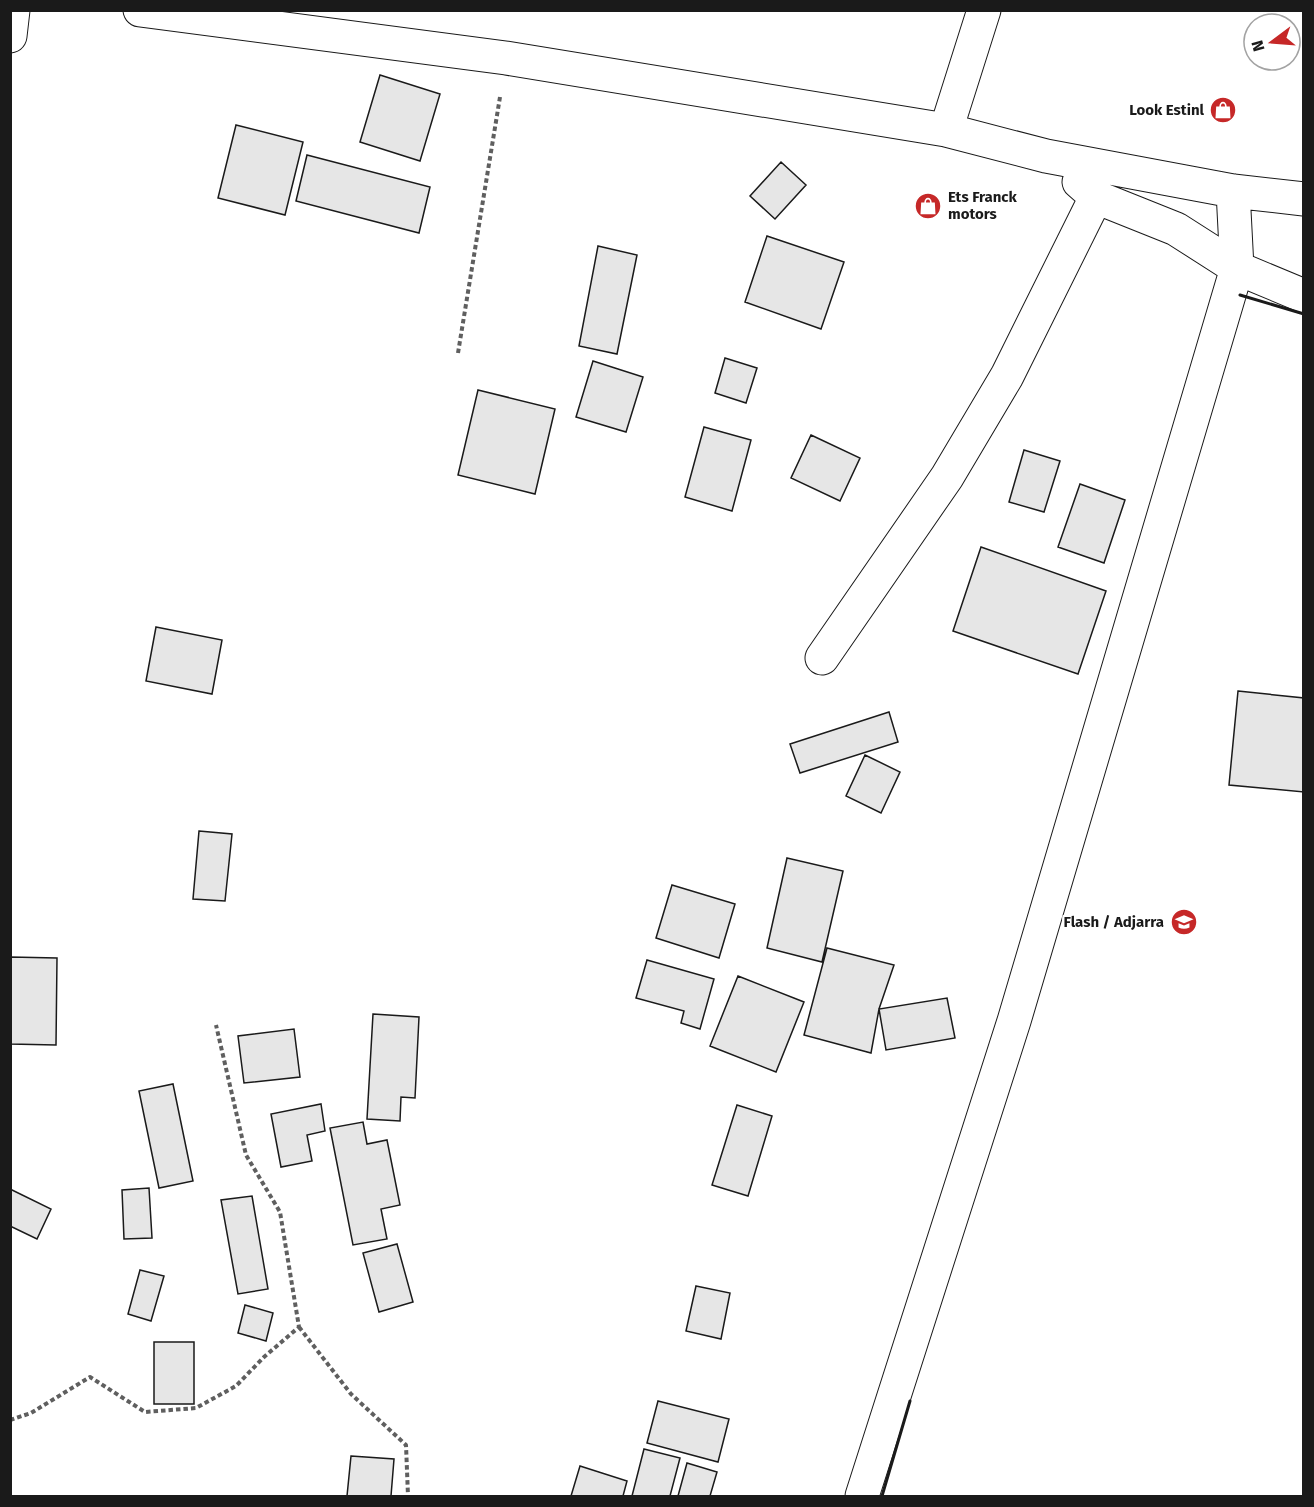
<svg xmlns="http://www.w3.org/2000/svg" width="1314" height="1507" font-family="'Fira Sans',sans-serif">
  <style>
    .building { fill: #e6e6e6; stroke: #1a1a1a; stroke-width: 1.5 }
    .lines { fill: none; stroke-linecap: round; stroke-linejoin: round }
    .minor-casing { stroke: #1a1a1a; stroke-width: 35 }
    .primary-casing { stroke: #1a1a1a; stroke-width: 35 }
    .path { stroke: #5f5f5f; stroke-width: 4; stroke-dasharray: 4.5 3; stroke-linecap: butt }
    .minor { stroke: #fff; stroke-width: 33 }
    .primary { stroke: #fff; stroke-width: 33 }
    .wall { stroke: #1a1a1a; stroke-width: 3 }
    .labels { text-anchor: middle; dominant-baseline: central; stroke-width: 4.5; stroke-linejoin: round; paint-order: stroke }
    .poi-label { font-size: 15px; font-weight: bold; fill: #1a1a1a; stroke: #fff; text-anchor: end }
  </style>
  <rect width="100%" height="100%" fill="#fff"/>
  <path class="building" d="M380,75L440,94L420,161L360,142Z
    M236,125L303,142L285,215L218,198Z
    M307,155L430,187L419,233L296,201Z
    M781,162L806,185L775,219L750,196Z
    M767,236L844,262L821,329L745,302Z
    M598,246L637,255L617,354L579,346Z
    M725,358L757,368L746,403L715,393Z
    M593,361L643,377L626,432L576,417Z
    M478,390L555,409L535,494L458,475Z
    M704,427L751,440L732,511L685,497Z
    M811,435L860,458L840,501L791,478Z
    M1024,450L1060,461L1044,512L1009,502Z
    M1080,484L1125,500L1104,563L1058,547Z
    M981,547L1106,591L1078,674L953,631Z
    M156,627L222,640L212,694L146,681Z
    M1238,691L1304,698V792L1229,785Z
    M889,712L898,742L800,773L790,744Z
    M865,755L900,772L881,813L846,796Z
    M199,831L232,834L225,901L193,899Z
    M787,858L843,871L822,962L767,948Z
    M672,885L735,904L719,958L656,938Z
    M827,948L894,965L879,1009L871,1053L804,1035Z
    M10,957L57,958L56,1045L10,1044Z
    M647,960L714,979L700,1029L681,1023L684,1011L636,998Z
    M738,976L804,1002L776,1072L710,1046Z
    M947,998L955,1038L886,1050L879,1009Z
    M373,1014L419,1017L415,1098L401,1097L400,1121L367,1119Z
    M294,1029L300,1077L244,1083L238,1036Z
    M173,1084L193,1181L159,1188L139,1091Z
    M321,1104L325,1131L307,1135L312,1161L281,1167L271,1114Z
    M737,1105L772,1116L748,1196L712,1185Z
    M363,1122L367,1144L387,1140L400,1205L381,1209L387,1239L353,1245L330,1128Z
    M149,1188L152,1238L124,1239L122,1190Z
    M10,1189L51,1209L37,1239L10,1226Z
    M252,1196L268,1289L238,1294L221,1200Z
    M397,1244L413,1302L379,1312L363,1253Z
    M140,1270L164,1276L151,1321L128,1314Z
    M696,1286L730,1293L721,1339L686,1331Z
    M245,1305L273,1313L266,1341L238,1333Z
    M154,1342H194V1404H154Z
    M658,1401L729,1419L718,1462L647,1443Z
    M644,1449L680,1458L670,1496H632Z
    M351,1456L394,1459L391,1496H347Z
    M687,1463L717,1472L710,1496H678Z
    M580,1466L627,1481L623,1496H571Z"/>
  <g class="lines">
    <defs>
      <path id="minor" d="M140,10L506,58L946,130L1046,156L1233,191L1304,199
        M946,130L984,10
        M1079,182L1096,197L1176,229L1237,268L1304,296
        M822,658L947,477L1007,376L1096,197
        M862,1496L1014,1021L1237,268L1233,191"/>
      <path id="primary" d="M10,36L13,10"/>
    </defs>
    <use href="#minor" class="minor-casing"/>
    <use href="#primary" class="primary-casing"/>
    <path class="path" d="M458,353L500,97
      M299,1327L351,1394L406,1445L408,1496
      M10,1420L31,1413L90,1377L145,1412L196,1408L236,1386L264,1357L299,1327L280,1212L246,1155L216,1025"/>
    <use href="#minor" class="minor"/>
    <use href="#primary" class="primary"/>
    <path class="wall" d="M1240,295L1304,314
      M882,1496L910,1401"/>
  </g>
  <defs>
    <symbol id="shop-disc" viewBox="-11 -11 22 22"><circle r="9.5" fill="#c62828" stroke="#fff"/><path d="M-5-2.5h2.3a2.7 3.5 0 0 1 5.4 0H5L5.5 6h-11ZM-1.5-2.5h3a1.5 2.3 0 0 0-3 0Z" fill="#fff"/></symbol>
    <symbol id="university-disc" viewBox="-11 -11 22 22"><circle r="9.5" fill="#c62828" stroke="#fff"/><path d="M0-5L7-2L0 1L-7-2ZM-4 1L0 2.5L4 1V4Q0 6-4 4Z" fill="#fff"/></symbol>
  </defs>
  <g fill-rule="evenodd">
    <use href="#shop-disc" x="1208" y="95" width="30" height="30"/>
    <use href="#shop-disc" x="913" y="191" width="30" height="30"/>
    <use href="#university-disc" x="1169" y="907" width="30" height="30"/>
  </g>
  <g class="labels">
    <g class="poi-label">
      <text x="1204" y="110">Look Estinl</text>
      <text x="948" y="197" text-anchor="start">Ets Franck<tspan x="948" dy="17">motors</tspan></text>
      <text x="1164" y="922">Flash / Adjarra</text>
    </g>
  </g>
  <rect width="1314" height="1507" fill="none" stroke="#1a1a1a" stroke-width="24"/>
  <g transform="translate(1272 42) rotate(254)"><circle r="28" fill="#ffffff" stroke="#a3a3a3" stroke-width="1.5"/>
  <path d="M0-4.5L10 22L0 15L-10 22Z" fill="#c62828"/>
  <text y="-9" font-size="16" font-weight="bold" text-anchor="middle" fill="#1a1a1a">N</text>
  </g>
</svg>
